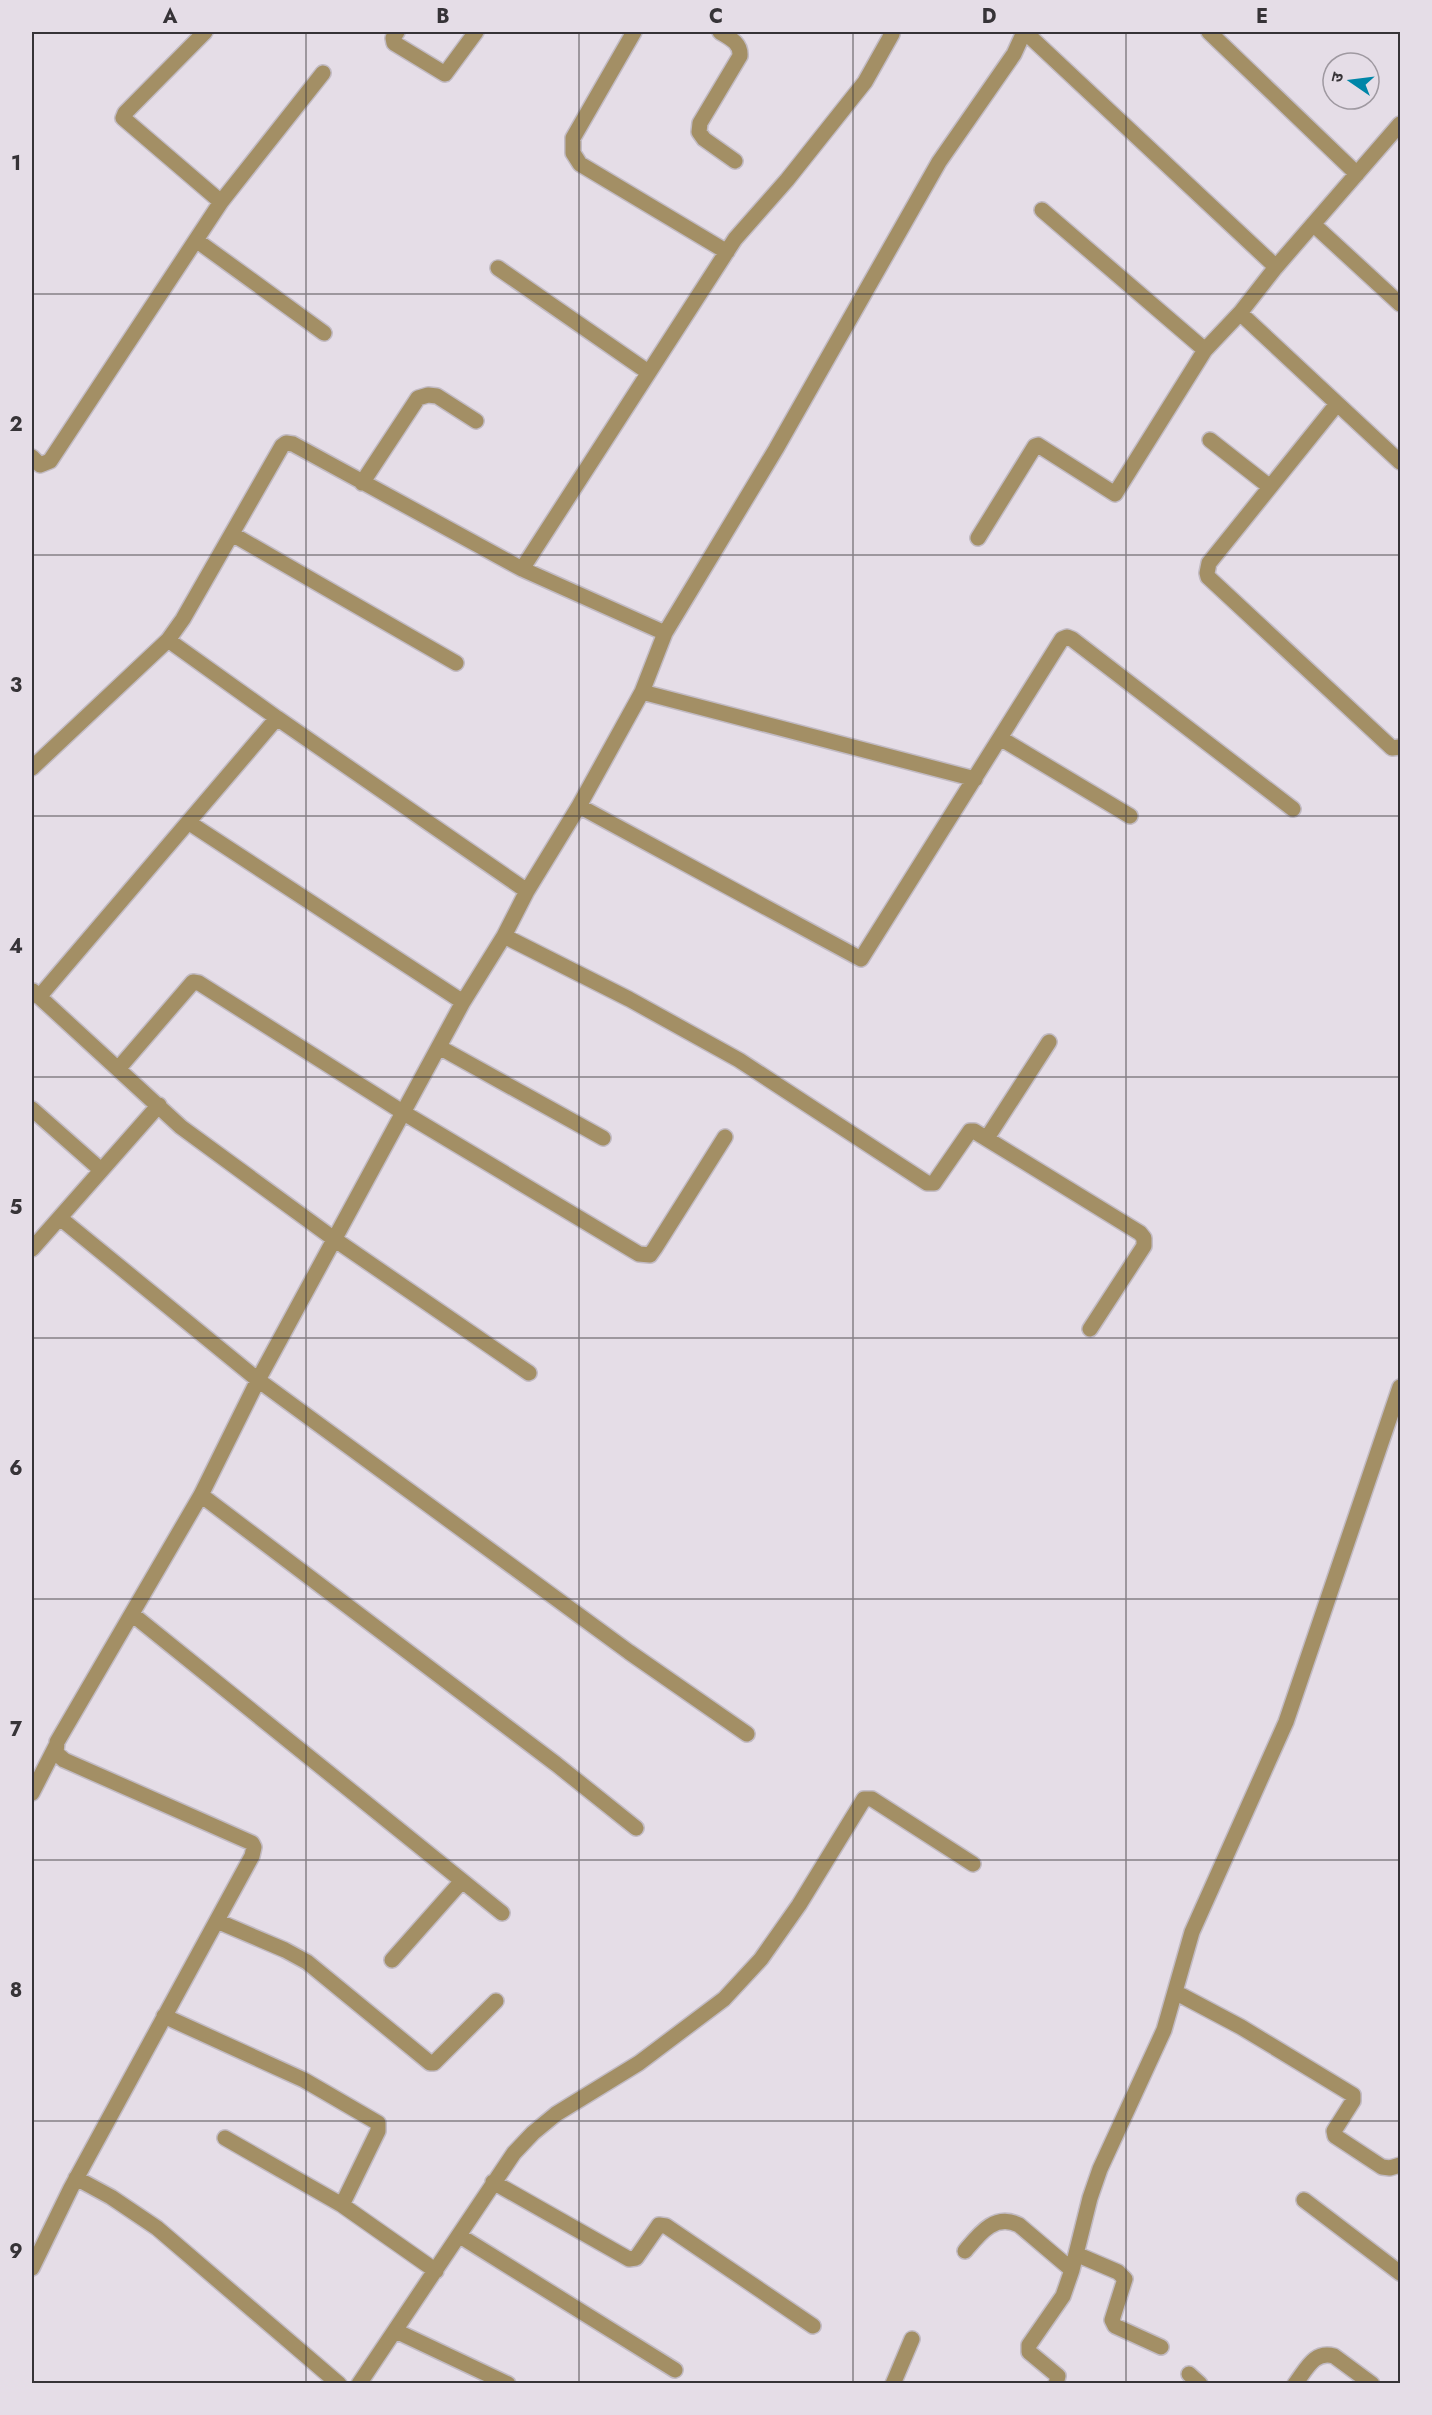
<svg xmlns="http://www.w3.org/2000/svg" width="1432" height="2415" font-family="Jost,'Noto Sans Devanagari',sans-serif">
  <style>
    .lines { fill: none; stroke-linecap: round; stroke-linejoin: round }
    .minor-casing { stroke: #c2bbc4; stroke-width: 18 }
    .minor { stroke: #a38f65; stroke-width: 15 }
    .grid { fill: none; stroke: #363337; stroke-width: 1.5; stroke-opacity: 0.55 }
    .neatline { fill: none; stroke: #363337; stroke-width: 2 }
    .grid-label { font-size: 20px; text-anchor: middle; font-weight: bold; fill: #363337 }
  </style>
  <rect width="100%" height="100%" fill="#e5dde7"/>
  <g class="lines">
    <defs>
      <path id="minor" d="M205,32L125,113L123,118L221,202
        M397,32L393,38L394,43L445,74L476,32
        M634,32L573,138V153L580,164L727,252
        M720,32C730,38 741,43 740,56L700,123L699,132L704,139L735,161
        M1025,32L1276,267
        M1209,32L1357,174
        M1042,210L1205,350
        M1313,224L1400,304
        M196,240L324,333
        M498,268L648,372
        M1240,313L1400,462
        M1337,404L1209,563L1207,573L1208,577L1392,748L1400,747
        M1210,440L1270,487
        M32,457L40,465L50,461L221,202L323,73
        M362,483L418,398L428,395L437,396L476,421
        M232,534L456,663
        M978,538L1035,446L1038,445L1115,494L1205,350L1240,313L1276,267L1400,124
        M522,569L735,239L787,180L865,82L892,34L890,32
        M168,640L277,718
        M642,692L975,779
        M1000,738L1130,816
        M32,768L168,640L183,619L282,446L286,443L293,444L522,569L665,633L776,449L939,162L1014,54L1024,32
        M579,806L642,692L665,633
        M188,822L463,1002
        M504,936L629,999L739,1060L927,1183H934L970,1131H974L1140,1233L1144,1238V1246L1090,1329
        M33,991L181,1127L334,1239L529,1373
        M39,997L277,718L527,891
        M439,1047L603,1138
        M118,1069L193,982L199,983L404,1113L639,1254L650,1255L655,1248L725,1137
        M32,1109L101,1170
        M987,1138L1049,1042
        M60,1218L258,1380L629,1652L747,1734
        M32,1249L159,1105
        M201,1495L556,1764L636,1828
        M132,1614L502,1913
        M32,1793L56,1746
        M217,1921L285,1950L307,1962L430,2063H434L496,2001
        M392,1960L462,1881
        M1175,1992L1241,2027L1353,2095V2101L1334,2131L1335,2136L1382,2167L1390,2168L1400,2165
        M164,2016L304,2080L378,2123V2131L342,2205
        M225,2138L342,2205L436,2271
        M76,2178L111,2197L157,2228L339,2384
        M493,2182L629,2259L636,2258L659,2225L666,2226L813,2326
        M1304,2200L1400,2273
        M460,2236L675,2370
        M965,2251C980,2233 995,2213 1019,2225L1072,2270
        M1076,2254L1118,2272L1125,2279L1112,2320L1115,2326L1161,2347
        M32,2268L71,2188L252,1856L254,1847L252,1843L64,1760L56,1753L57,1742L201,1495L258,1380L463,1002L504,936L527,891L579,806L861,959L1062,639L1067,637L1072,639L1293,809
        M396,2331L508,2384
        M1189,2374L1200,2384
        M359,2384L514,2153L533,2133L556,2114L639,2063L724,1999L761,1959L799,1905L864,1799H872L973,1864
        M893,2384L912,2339
        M1056,2384L1058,2376L1029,2352V2345L1063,2296L1072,2270L1090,2198L1100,2169L1164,2030L1192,1932L1286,1722L1400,1387
        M1295,2384C1306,2370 1314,2350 1334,2356L1372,2384"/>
    </defs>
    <use href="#minor" class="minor-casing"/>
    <use href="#minor" class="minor"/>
  </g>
  <path class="grid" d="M306,32V2384M579,32V2384M853,32V2384M1126,32V2384M32,294H1400M32,555H1400M32,816H1400M32,1077H1400M32,1338H1400M32,1599H1400M32,1860H1400M32,2121H1400"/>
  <rect width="1432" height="2415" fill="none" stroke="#e5dde7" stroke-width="66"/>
  <g transform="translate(1351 81) rotate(284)"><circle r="28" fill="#e5dde7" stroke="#9f99a1" stroke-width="1.5"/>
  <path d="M0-4.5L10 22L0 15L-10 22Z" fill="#0086a8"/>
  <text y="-9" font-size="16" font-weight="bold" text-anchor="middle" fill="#363337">उ</text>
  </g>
  <rect x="33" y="33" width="1366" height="2349" class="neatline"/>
  <g class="grid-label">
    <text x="170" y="23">A</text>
    <text x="443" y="23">B</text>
    <text x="716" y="23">C</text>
    <text x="989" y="23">D</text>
    <text x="1262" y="23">E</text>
    <text x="16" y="170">1</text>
    <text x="16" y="431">2</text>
    <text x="16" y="692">3</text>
    <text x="16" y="953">4</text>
    <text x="16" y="1214">5</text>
    <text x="16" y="1475">6</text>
    <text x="16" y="1736">7</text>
    <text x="16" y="1997">8</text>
    <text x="16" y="2258">9</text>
  </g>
</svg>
